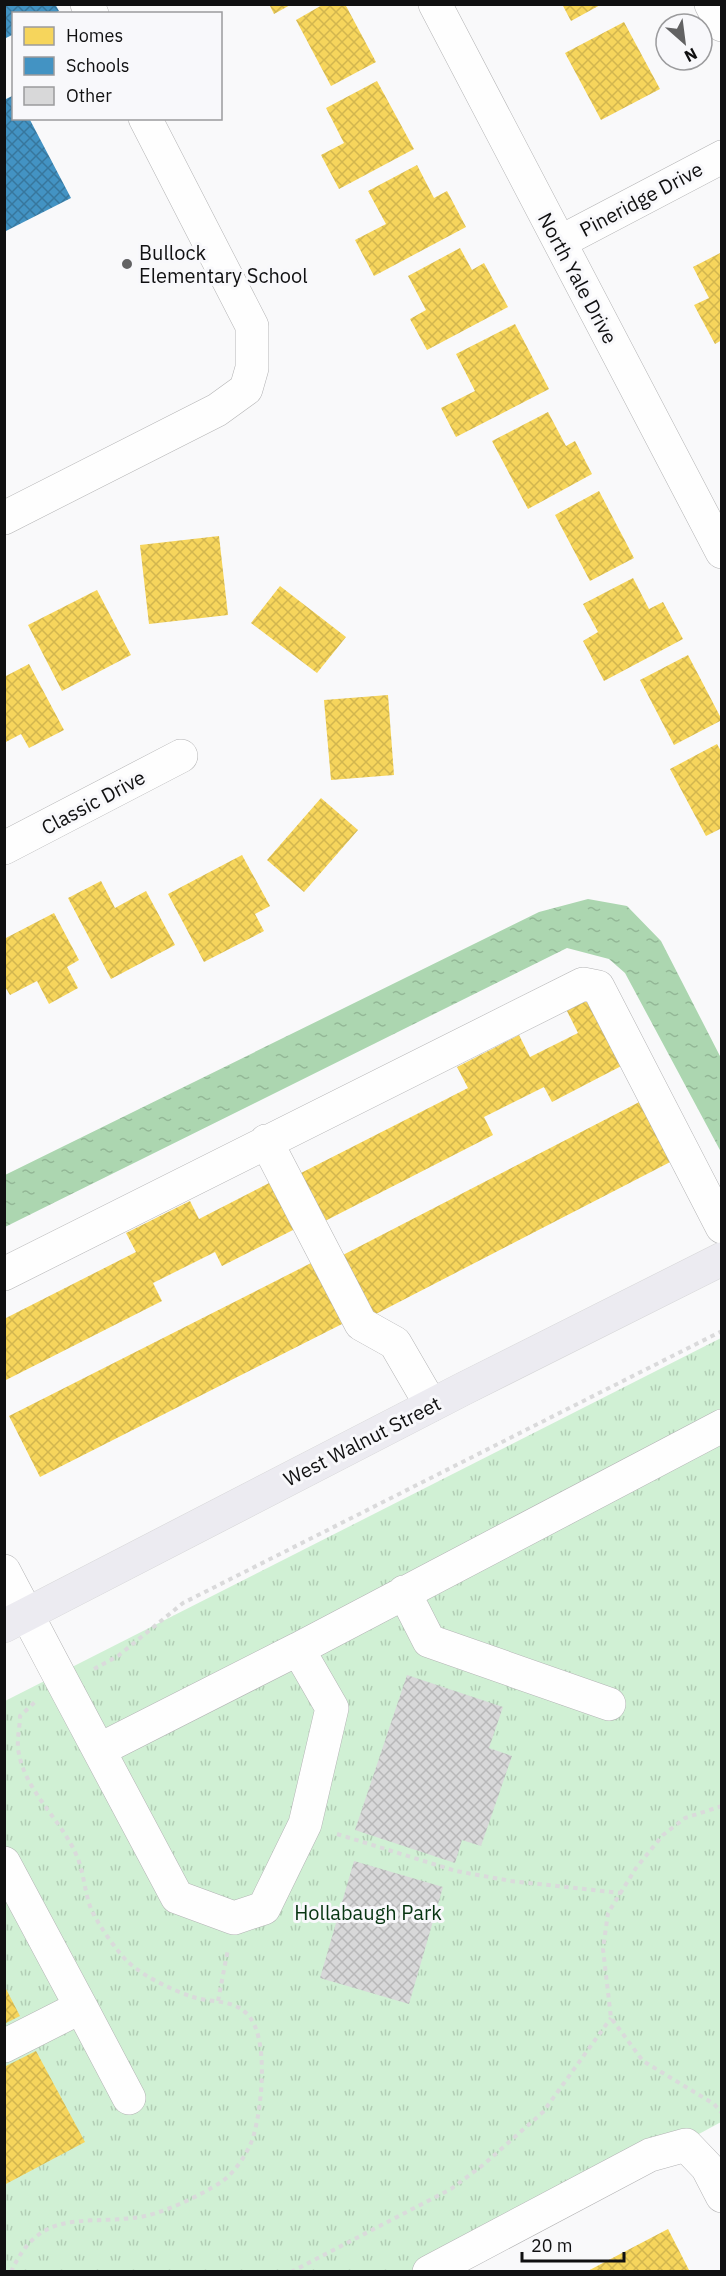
<svg xmlns="http://www.w3.org/2000/svg" width="726" height="2276" font-family="'IBM Plex Sans',sans-serif">
  <style>
    .grass { fill: url(#grass-tufts) }
    .water { fill: url(#water-ripples) }
    .homes { fill: url(#homes-cross-hatch) }
    .schools { fill: url(#schools-cross-hatch) }
    .building { fill: url(#building-cross-hatch) }
    .lines { fill: none; stroke-linecap: round; stroke-linejoin: round }
    .minor-casing { stroke: #b3b3b4; stroke-width: 34 }
    .major-casing { stroke: #d6d6d7; stroke-width: 34 }
    .path { stroke: #dadadb; stroke-width: 4; stroke-dasharray: 4.5 4.5; stroke-linecap: butt }
    .minor { stroke: #fefefe; stroke-width: 33 }
    .major { stroke: #ecebf1; stroke-width: 33 }
    .poi-dot { fill: #626263; stroke: #f8f8fb; stroke-width: 2 }
    .labels { text-anchor: middle; dominant-baseline: central; stroke-width: 6; stroke-linejoin: round; paint-order: stroke }
    .street-label { font-size: 20px; fill: #101011; stroke: #f8f8fb }
    .poi-label { font-size: 20px; fill: #101011; stroke: #f8f8fb; text-anchor: start }
    .park-label { font-size: 20px; fill: #073411; stroke: #f8f8fb }
  </style>
  <defs>
    <pattern id="grass-tufts" width="24" height="20" patternUnits="userSpaceOnUse" patternTransform="scale(1.5)"><rect width="24" height="20" fill="#d0f0d4"/><path d="M3 7l-1-3M5 7V3M7 7l1-3M15 17l-1-3M17 17v-4M19 17l1-3" fill="none" stroke="#b2cdb5"/></pattern>
    <pattern id="water-ripples" width="26" height="14" patternUnits="userSpaceOnUse" patternTransform="scale(1.5)"><rect width="26" height="14" fill="#acd6b0"/><path d="M2 4q2-2 4 0t4 0M15 11q2-2 4 0t4 0" fill="none" stroke="#93b796"/></pattern>
    <pattern id="homes-cross-hatch" width="8" height="8" patternUnits="userSpaceOnUse" patternTransform="scale(1.5)"><rect width="8" height="8" fill="#f6d55c"/><path d="M0 0l8 8M0 8l8-8" fill="none" stroke="#d2b64f"/></pattern>
    <pattern id="schools-cross-hatch" width="8" height="8" patternUnits="userSpaceOnUse" patternTransform="scale(1.5)"><rect width="8" height="8" fill="#4393c3"/><path d="M0 0l8 8M0 8l8-8" fill="none" stroke="#37779d"/></pattern>
    <pattern id="building-cross-hatch" width="8" height="8" patternUnits="userSpaceOnUse" patternTransform="scale(1.5)"><rect width="8" height="8" fill="#d8d8d9"/><path d="M0 0l8 8M0 8l8-8" fill="none" stroke="#b8b8b9"/></pattern>
  </defs>
  <rect width="100%" height="100%" fill="#f9f9fa"/>
  <path class="grass" d="M721,1338V2122L447,2271L5,2272V1701Z"/>
  <path class="water" d="M588,899L627,906L661,941L721,1058V1152L625,973L609,959L567,948L5,1227V1175L539,912Z"/>
  <path class="homes" d="M269,4H292L274,14Z
    M324,4H345L376,62L331,86L296,20Z
    M562,4H602L571,21Z
    M624,22L660,89L601,120L565,53Z
    M377,81L414,149L339,189L321,155L344,143L326,108Z
    M417,165L434,198L447,191L466,227L374,276L355,240L386,224L368,191Z
    M460,248L472,270L484,263L508,307L427,350L410,319L426,310L408,276Z
    M722,252V340L715,344L694,305L709,298L693,267Z
    M515,324L549,389L456,437L441,408L475,391L456,354Z
    M548,412L566,446L575,441L592,474L528,509L492,441Z
    M599,491L634,558L590,581L555,515Z
    M219,536L228,615L149,624L140,545Z
    M633,578L649,609L663,602L683,639L604,681L583,641L598,632L583,604Z
    M280,586L346,637L317,673L251,623Z
    M97,590L131,655L62,691L28,625Z
    M688,655L722,720L674,745L640,680Z
    M29,664L64,730L29,748L21,734L4,743V677Z
    M388,695L394,775L331,780L324,700Z
    M717,744L722,753V828L706,836L670,769Z
    M321,798L358,830L304,892L267,860Z
    M242,855L270,906L255,914L264,931L204,962L168,894Z
    M101,881L115,908L146,891L175,945L111,979L68,898Z
    M54,913L79,960L67,967L78,988L49,1004L37,981L10,995L4,985V939Z
    M594,995L629,1062L552,1102L544,1087L484,1117L493,1135L325,1221L301,1173L468,1088L457,1067L519,1035L530,1057L578,1033L566,1009Z
    M647,1098L678,1158L372,1316L341,1256Z
    M273,1181L297,1228L222,1266L215,1252L153,1283L162,1301L4,1381V1319L136,1252L126,1233L190,1201L199,1219Z
    M317,1260L348,1321L40,1477L9,1416Z
    M4,1985L20,2016L4,2024Z
    M36,2051L85,2142L4,2185V2067Z
    M668,2229L690,2272H586L601,2264Z"/>
  <path class="schools" d="M4,4H55L59,11L53,14H14V34L4,39Z
    M14,95V118H29L71,198L4,232V100Z"/>
  <path class="building" d="M407,1675L503,1707L489,1748L512,1756L481,1846L462,1840L455,1863L355,1830Z
    M354,1861L443,1887L409,2004L320,1978Z"/>
  <g class="lines">
    <defs>
      <path id="minor" d="M87,4L92,14
        M435,4L722,552
        M711,4L722,25
        M560,242L722,157
        M4,518L217,410L246,389L252,368V326L145,118
        M4,848L181,756
        M266,1141L361,1324L395,1343L431,1405
        M4,1274L583,984L598,987L722,1227
        M4,1571C61,1680 120,1789 177,1897L234,1918L264,1908L305,1824L332,1708L298,1649L99,1750
        M404,1592L429,1641L609,1704
        M298,1649L722,1426
        M4,1863L81,2007L4,2046
        M81,2007L129,2098
        M429,2272L650,2155L686,2145L707,2167L722,2196"/>
      <path id="major" d="M4,1626L463,1389L722,1259"/>
    </defs>
    <use href="#minor" class="minor-casing"/>
    <use href="#major" class="major-casing"/>
    <path class="path" d="M94,1669L118,1656L183,1603L722,1331
      M722,1806L685,1818L663,1835L636,1868L608,1913L603,1949L611,2018L643,2061L714,2104L722,2113
      M337,1834L456,1871L511,1881L621,1893
      M218,2001L228,1949
      M11,2272C39,2210 78,2224 133,2218C158,2216 200,2196 221,2182C235,2173 250,2150 254,2134C262,2105 269,2038 248,2015C234,1999 212,2003 193,1997C172,1990 142,1976 126,1960C117,1951 100,1927 94,1915C85,1899 85,1877 78,1859C63,1820 23,1791 18,1748C17,1738 20,1726 20,1716L35,1702
      M291,2272L451,2189L483,2165L543,2112L611,2018"/>
    <use href="#minor" class="minor"/>
    <use href="#major" class="major"/>
  </g>
  <circle class="poi-dot" cx="127" cy="264" r="6"/>
  <g class="labels">
    <g class="street-label">
      <text transform="translate(641 199) rotate(-28)">Pineridge Drive</text>
      <text transform="translate(578 278) rotate(62)">North Yale Drive</text>
      <text transform="translate(93 802) rotate(-28)">Classic Drive</text>
      <text transform="translate(362 1441) rotate(-27)">West Walnut Street</text>
    </g>
    <g class="poi-label">
      <text x="139" y="252">Bullock<tspan x="139" dy="23">Elementary School</tspan></text>
    </g>
    <g class="park-label">
      <text x="368" y="1912">Hollabaugh Park</text>
    </g>
  </g>
  <rect width="726" height="2276" fill="none" stroke="#101011" stroke-width="12"/>
  <rect x="12" y="12" width="210" height="108" fill="#f8f8fb" stroke="#9b9b9d" stroke-width="1.5"/>
  <rect x="24" y="27" width="30" height="18" fill="#f6d55c" stroke="#9b9b9d" stroke-width="1.5"/>
  <text x="66" y="42" font-size="18" fill="#101011">Homes</text>
  <rect x="24" y="57" width="30" height="18" fill="#4393c3" stroke="#9b9b9d" stroke-width="1.5"/>
  <text x="66" y="72" font-size="18" fill="#101011">Schools</text>
  <rect x="24" y="87" width="30" height="18" fill="#d8d8d9" stroke="#9b9b9d" stroke-width="1.5"/>
  <text x="66" y="102" font-size="18" fill="#101011">Other</text>
  <g transform="translate(684 42) rotate(152)"><circle r="28" fill="#f8f8fb" stroke="#9b9b9d" stroke-width="1.5"/>
  <path d="M0-4.5L10 22L0 15L-10 22Z" fill="#626263"/>
  <text y="-9" font-size="16" font-weight="bold" text-anchor="middle" fill="#101011">N</text>
  </g>
  <path d="M522 2252v9h102v-9" fill="none" stroke="#101011" stroke-width="3"/>
  <text x="531" y="2252" font-size="18" fill="#101011" stroke="#f8f8fb" stroke-width="4.5" paint-order="stroke">20 m</text>
</svg>
